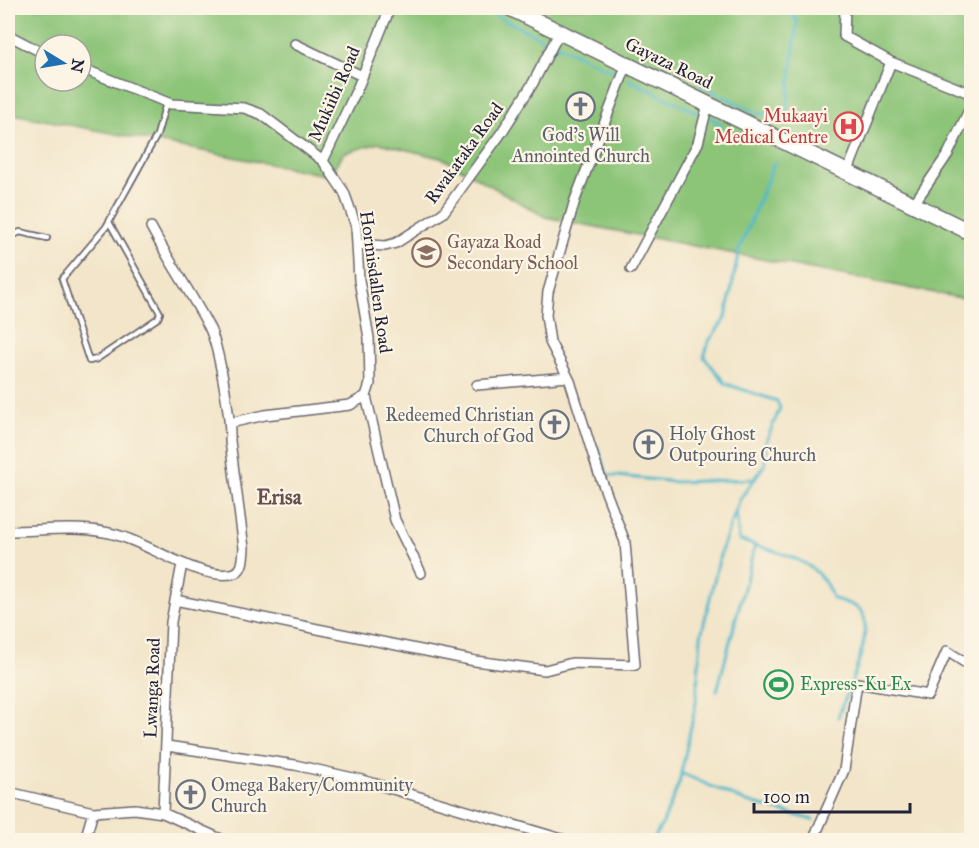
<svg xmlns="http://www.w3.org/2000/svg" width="979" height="848" font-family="'IM FELL Great Primer',serif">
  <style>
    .green { fill: #8cc478; stroke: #57735a; stroke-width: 1.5; fill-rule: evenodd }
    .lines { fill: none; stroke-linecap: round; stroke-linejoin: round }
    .stream { stroke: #4db7cb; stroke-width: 3 }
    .lane-casing { stroke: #6b666d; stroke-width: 8 }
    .street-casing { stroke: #6b666d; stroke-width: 12 }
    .primary-casing { stroke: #6b666d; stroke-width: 18 }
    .lane { stroke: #fff; stroke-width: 4.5 }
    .street { stroke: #fff; stroke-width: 9 }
    .primary { stroke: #fff; stroke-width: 15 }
    .labels { text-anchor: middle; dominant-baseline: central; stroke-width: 4.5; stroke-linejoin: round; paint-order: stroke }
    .street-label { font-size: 18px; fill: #22223b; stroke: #fcf5e5 }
    .health-label { font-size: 18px; fill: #be3a42; stroke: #fcf5e5; text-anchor: end }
    .worship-label { font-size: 18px; fill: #5b616d; stroke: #fcf5e5; text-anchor: start }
    .education-label { font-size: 18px; fill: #785e54; stroke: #fcf5e5; text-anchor: start }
    .leisure-label { font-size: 18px; fill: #27864d; stroke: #fcf5e5; text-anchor: start }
    .quarter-label { font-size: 21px; font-weight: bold; fill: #664f4f; stroke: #fcf5e5 }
  </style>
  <rect width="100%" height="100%" fill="#fcf5e5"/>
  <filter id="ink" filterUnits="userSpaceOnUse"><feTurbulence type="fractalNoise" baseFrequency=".0167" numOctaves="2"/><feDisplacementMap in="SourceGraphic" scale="12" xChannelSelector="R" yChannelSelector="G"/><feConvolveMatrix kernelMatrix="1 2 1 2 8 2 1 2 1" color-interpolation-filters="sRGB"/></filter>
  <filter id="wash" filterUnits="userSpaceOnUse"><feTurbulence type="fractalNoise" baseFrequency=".008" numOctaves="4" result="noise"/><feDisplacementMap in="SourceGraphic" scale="24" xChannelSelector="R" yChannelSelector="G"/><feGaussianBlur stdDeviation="1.35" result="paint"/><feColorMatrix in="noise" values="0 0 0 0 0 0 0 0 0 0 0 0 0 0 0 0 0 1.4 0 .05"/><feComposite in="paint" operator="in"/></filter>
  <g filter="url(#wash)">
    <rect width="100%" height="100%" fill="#f2e5c9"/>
    <path class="green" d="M8,8H971V300L545,217L444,159L379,143L344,153L330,176L8,113ZM45,45H81V81H45Z"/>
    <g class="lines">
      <path class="stream" d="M480,8L551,43
        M556,48L557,45L618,74
        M629,80L700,114
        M701,85L755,112L787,120
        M941,87L972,100
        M865,116L878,83
        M710,118L722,125
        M788,125L786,119L797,22L789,8
        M597,446L607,475L677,482L756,479
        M736,511L739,540C776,553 820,557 832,598C840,601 853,604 859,609C879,626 845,696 838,717
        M717,691L755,546
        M681,773L747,802L813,820
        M652,840L663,823L679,783L696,703L701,636L721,551L740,499L765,464V444L780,408L777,401L726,384L704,357L709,341L726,317L739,250L774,163"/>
    </g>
  </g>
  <g filter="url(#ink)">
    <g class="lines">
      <defs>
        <path id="lane" d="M109,222L160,313L158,318L97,359L89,361L62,279L106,227L157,135L166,103
          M8,238L20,232L47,238"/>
        <path id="street" d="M845,8L844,36L891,62
          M8,35L45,54
          M295,44L362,76
          M81,68L171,104L244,108L261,114L323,161L344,192L356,226L359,280L369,338L370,384L366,396L350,405L265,415L230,423
          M323,161L358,87L390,8
          M847,173L891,62L972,94
          M913,205L948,154L972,104
          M357,244L385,246L396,243L443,213L502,132L533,83L560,31
          M631,269L698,143L708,104
          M477,385L568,377
          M366,396L395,520L421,573
          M8,531C40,531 72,526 104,532C144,538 193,579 231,574C244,572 243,559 244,548L230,441C231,419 219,346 209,327C191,293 169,261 151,227
          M175,600L475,661L545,670L572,663L635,665L625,542L598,471L570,381L550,342L546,315L548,292L575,200L627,64
          M167,746L295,765L362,780L565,840
          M8,792L93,812L135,809L163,813L223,840
          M163,813L171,622L182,564
          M85,840L93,812
          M813,840L844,770L857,683L928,695L947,651L972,667"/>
        <path id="primary" d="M510,8L972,233"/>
      </defs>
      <use href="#lane" class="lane-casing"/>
      <use href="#street" class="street-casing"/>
      <use href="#primary" class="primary-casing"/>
      <use href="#lane" class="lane"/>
      <use href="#street" class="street"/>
      <use href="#primary" class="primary"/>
    </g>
  </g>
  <defs>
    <symbol id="church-ring" viewBox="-11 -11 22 22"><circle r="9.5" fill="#fcf5e5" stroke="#6b7280" stroke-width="1.5"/><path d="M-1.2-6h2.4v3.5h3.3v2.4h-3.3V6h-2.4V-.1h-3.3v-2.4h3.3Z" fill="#6b7280"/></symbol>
    <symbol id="hospital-ring" viewBox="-11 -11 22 22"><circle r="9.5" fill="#fcf5e5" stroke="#e0444e" stroke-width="1.5"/><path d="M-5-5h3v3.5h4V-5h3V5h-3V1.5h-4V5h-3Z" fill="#e0444e"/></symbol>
    <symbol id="school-ring" viewBox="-11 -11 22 22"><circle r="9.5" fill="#fcf5e5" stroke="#8d6e63" stroke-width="1.5"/><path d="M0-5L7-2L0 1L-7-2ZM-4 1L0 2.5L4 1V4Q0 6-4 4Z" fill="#8d6e63"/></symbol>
    <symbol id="stadium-ring" viewBox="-11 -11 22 22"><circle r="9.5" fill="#fcf5e5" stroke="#2e9e5b" stroke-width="1.5"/><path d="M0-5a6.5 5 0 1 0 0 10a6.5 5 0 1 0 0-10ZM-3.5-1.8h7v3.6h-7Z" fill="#2e9e5b"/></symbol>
  </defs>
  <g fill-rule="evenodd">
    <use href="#church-ring" x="564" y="90" width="33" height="33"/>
    <use href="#hospital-ring" x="832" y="110" width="33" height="33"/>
    <use href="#school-ring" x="410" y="236" width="33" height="33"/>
    <use href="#church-ring" x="538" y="408" width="33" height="33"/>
    <use href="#church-ring" x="632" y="428" width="33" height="33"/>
    <use href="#stadium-ring" x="762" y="668" width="33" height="33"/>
    <use href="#church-ring" x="174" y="778" width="33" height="33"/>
  </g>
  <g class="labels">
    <g class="street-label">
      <text transform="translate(669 63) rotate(26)">Gayaza Road</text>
      <text transform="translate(334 94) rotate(-66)">Mukiibi Road</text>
      <text transform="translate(464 153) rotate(-54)">Rwakataka Road</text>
      <text transform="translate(376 282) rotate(82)">Hormisdallen Road</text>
      <text transform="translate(152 688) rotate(-88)">Lwanga Road</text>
    </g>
    <g class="health-label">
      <text x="828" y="116">Mukaayi<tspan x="828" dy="21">Medical Centre</tspan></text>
    </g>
    <g class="worship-label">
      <text x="581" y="135" text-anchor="middle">God’s Will<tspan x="581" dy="21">Annointed Church</tspan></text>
      <text x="534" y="415" text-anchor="end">Redeemed Christian<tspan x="534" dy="21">Church of God</tspan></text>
      <text x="669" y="434">Holy Ghost<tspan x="669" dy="21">Outpouring Church</tspan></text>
      <text x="211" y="785">Omega Bakery/Community<tspan x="211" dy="21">Church</tspan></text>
    </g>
    <g class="education-label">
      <text x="447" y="242">Gayaza Road<tspan x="447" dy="21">Secondary School</tspan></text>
    </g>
    <g class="leisure-label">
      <text x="800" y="684">Express-Ku Ex</text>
    </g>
    <g class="quarter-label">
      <text x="279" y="497">Erisa</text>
    </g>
  </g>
  <rect width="979" height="848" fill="none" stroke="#fcf5e5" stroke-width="30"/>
  <g transform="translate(63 63) rotate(101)"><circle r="28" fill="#fcf5e5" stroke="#a5a1a1" stroke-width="1.5"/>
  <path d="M0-4.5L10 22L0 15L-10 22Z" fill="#1f6fb2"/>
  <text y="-9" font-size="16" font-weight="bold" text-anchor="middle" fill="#22223b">N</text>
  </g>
  <path d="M754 803v9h156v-9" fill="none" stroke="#22223b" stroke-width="3"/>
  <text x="763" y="803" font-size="18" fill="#22223b" stroke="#fcf5e5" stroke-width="4.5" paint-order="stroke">100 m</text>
</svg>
